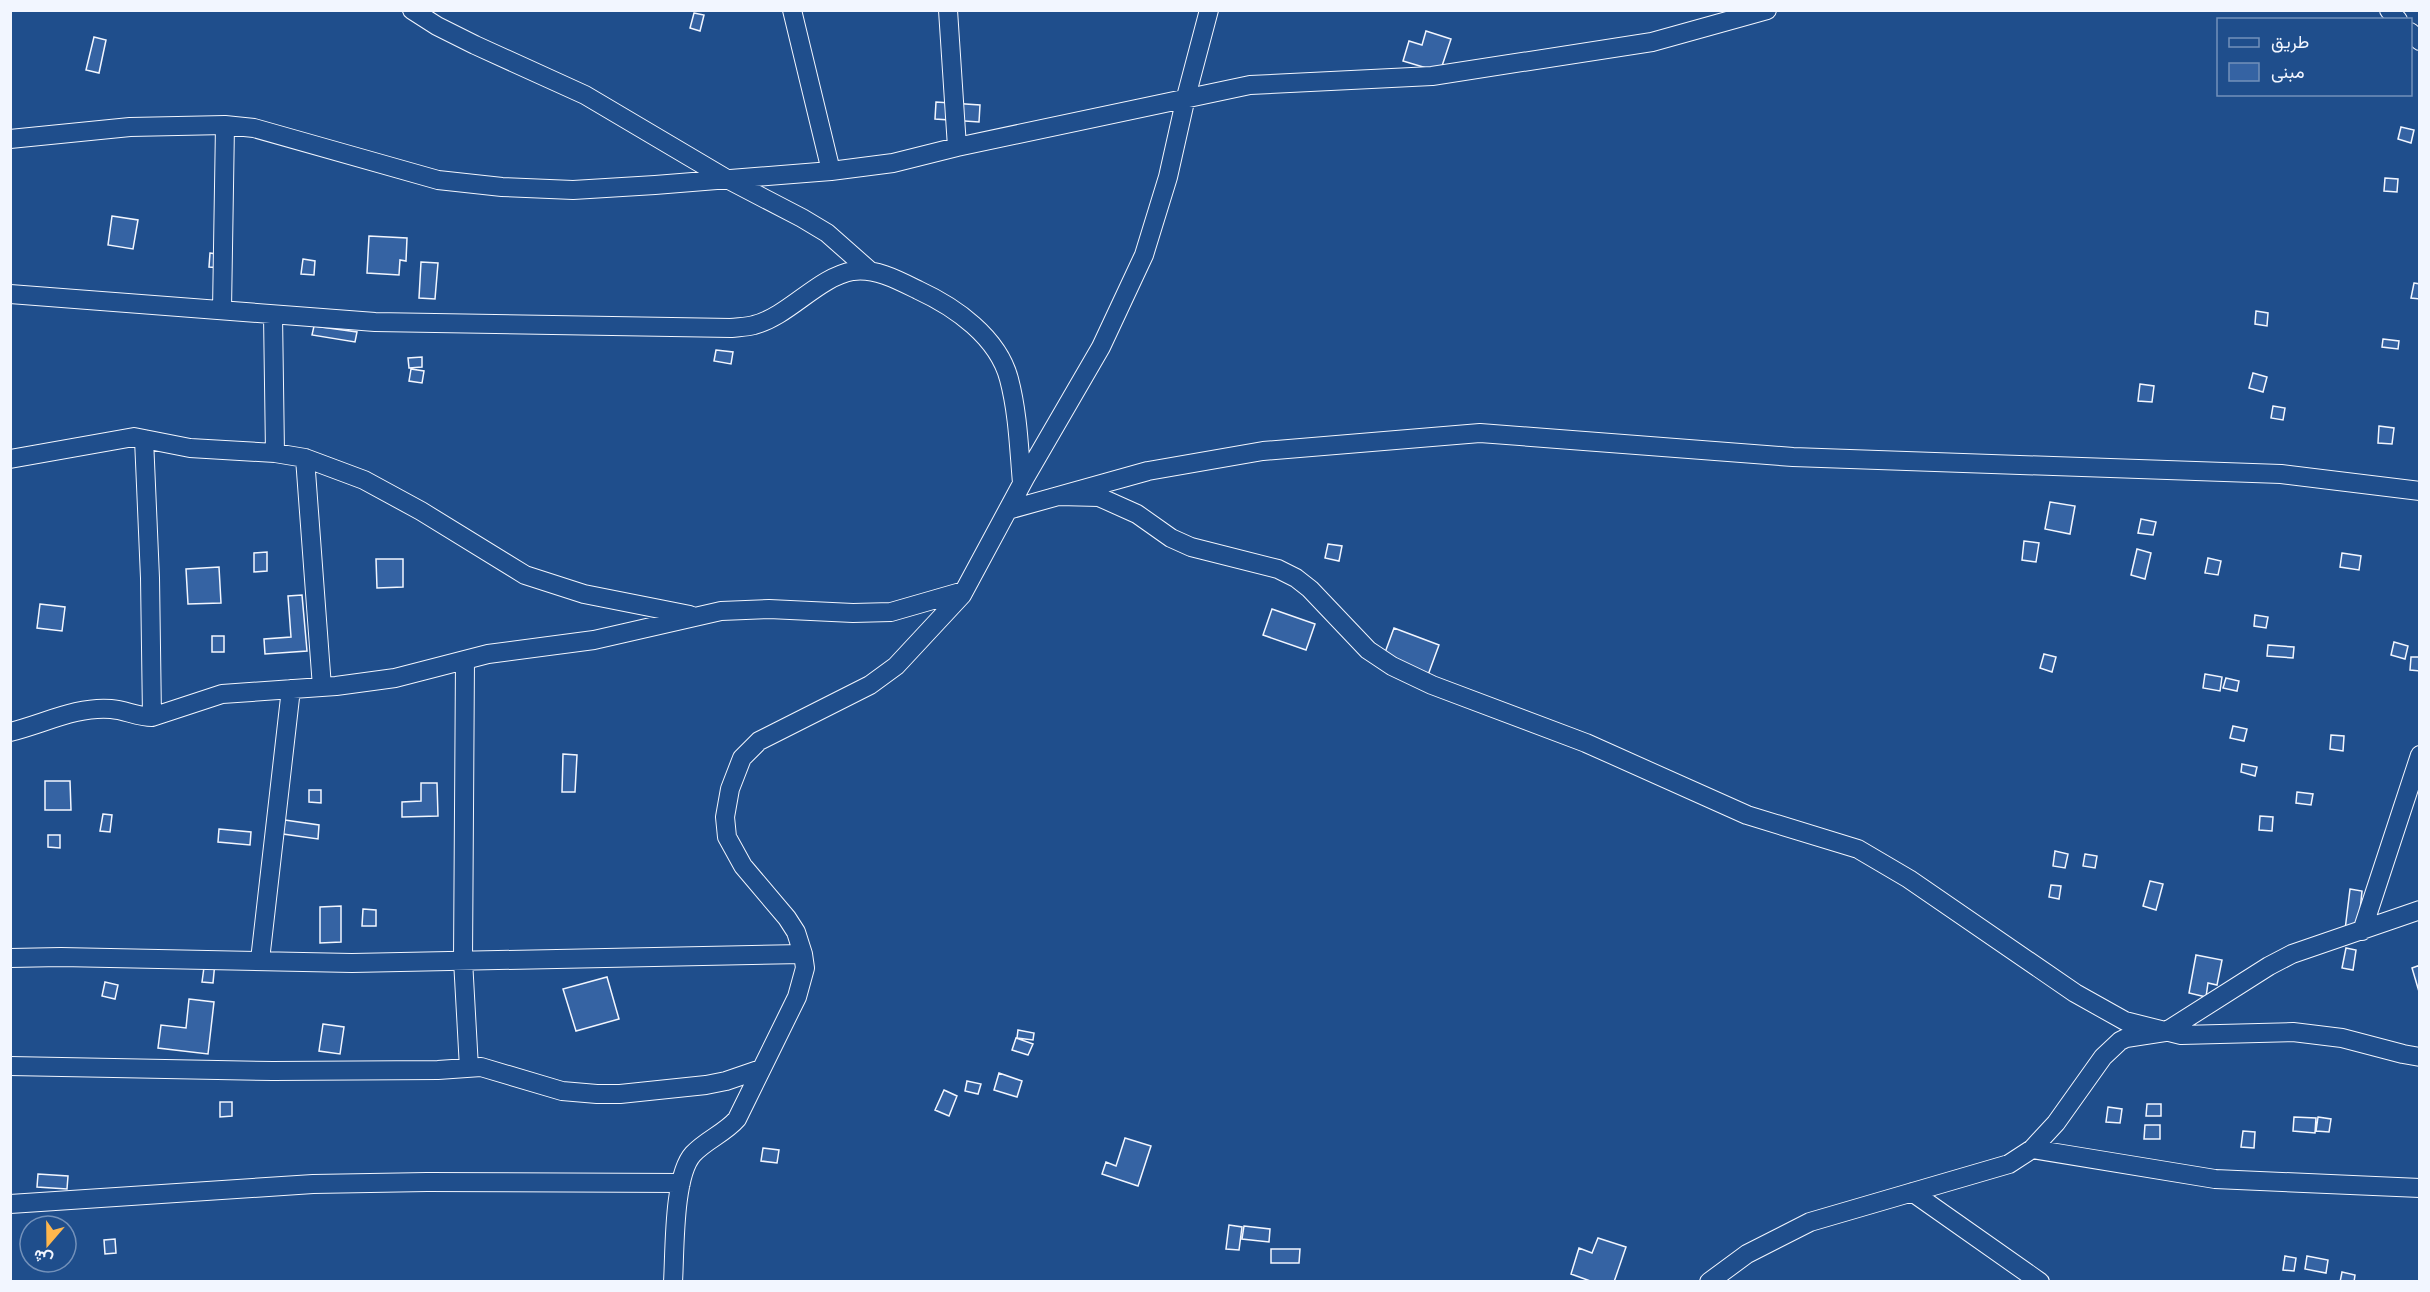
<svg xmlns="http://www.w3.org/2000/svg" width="2430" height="1292" font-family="'Nunito Sans',Vazirmatn,sans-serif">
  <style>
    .building { fill: #3563a3; stroke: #f2f6ff; stroke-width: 1.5 }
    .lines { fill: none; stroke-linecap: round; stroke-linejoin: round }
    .minor-casing { stroke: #f2f6ff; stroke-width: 20 }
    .minor { stroke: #1f4e8c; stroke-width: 18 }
  </style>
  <rect width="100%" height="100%" fill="#1f4e8c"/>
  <path class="building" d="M694,13L704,15L700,31L690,28Z
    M1426,31L1451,39L1440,72L1403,61L1409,41L1422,45Z
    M94,37L106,40L99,73L86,70Z
    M936,102L980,105L979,122L935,119Z
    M2401,127L2414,130L2411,143L2398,139Z
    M2385,178L2398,179L2397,192L2384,191Z
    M112,216L138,220L133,249L108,245Z
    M369,236L407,238L406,261L400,260L399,275L367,273Z
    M210,253L223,255L221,268L209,267Z
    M303,259L315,261L314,275L301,274Z
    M421,262L438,263L435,299L419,298Z
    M2414,283L2420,284V299L2411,298Z
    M2256,311L2268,313L2267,326L2255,324Z
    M314,326L357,332L355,342L312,335Z
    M2383,339L2399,341L2398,349L2382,347Z
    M716,350L733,352L731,364L714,361Z
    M422,357V367L409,368L408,358Z
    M411,369L424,371L422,383L409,381Z
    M2253,373L2267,377L2263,392L2249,388Z
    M2140,384L2154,386L2152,402L2138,401Z
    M2273,406L2285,408L2283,420L2271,418Z
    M2379,426L2394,428L2392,444L2378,443Z
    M2050,502L2075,506L2070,534L2045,529Z
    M2141,519L2156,522L2153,535L2138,533Z
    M2024,541L2039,543L2036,562L2022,560Z
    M1328,544L1342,546L1339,561L1325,558Z
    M2137,549L2151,553L2145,579L2131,575Z
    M267,552V571L254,572V553Z
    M2342,553L2361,556L2359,570L2340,567Z
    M2208,558L2221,561L2218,575L2205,573Z
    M376,559H403V587L377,588Z
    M219,567L221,603L188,604L186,569Z
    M302,595L307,651L265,654L264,639L291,637L288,596Z
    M40,604L65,607L62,631L37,628Z
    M1272,609L1315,624L1306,650L1263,635Z
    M2255,615L2268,617L2266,628L2254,626Z
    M1394,628L1439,645L1428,675L1383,658Z
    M212,636H224V652H212Z
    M2394,642L2408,646L2405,659L2391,655Z
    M2268,645L2294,647L2293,658L2267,656Z
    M2044,654L2056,657L2052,672L2040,668Z
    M2411,657H2420V671L2410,670Z
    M2205,674L2222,677L2220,691L2203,688Z
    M2226,678L2239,681L2237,691L2223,688Z
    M2233,726L2247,729L2244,741L2230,738Z
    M2331,735L2344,736L2343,751L2330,749Z
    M563,754L577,755L575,792H562Z
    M2242,764L2257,767L2255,776L2241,772Z
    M45,781H70L71,810H45Z
    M421,783H437L438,816L402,817V802L421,801Z
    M309,790H321V803L309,802Z
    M2297,792L2313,794L2311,805L2296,803Z
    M103,814L112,815L110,832L100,831Z
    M2260,816L2273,817L2272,831L2259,830Z
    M278,819L319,825L318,839L276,833Z
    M219,829L251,832L250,845L218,842Z
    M48,835H60V848L48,847Z
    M2055,851L2068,854L2065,868L2053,866Z
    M2085,854L2097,856L2095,868L2083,866Z
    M2150,881L2163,884L2156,910L2143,906Z
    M2051,885L2061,886L2059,899L2049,897Z
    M2350,889L2362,891L2358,931L2345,930Z
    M341,906V942L320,943V907Z
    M363,909L376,910V926H362Z
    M2346,948L2356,950L2353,970L2342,968Z
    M2196,955L2222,960L2217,985L2208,983L2206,997L2189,993Z
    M205,960L215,962L213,983L202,982Z
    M2420,965V995L2412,968Z
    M607,977L619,1019L576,1031L563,989Z
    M105,982L118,985L115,999L102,996Z
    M189,999L214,1002L208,1054L158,1048L161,1025L186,1028Z
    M323,1024L344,1027L340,1054L319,1051Z
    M1018,1030L1034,1033L1033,1040L1017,1038Z
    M1016,1038L1033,1044L1028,1055L1012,1050Z
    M999,1073L1022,1081L1017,1097L994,1090Z
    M967,1081L981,1084L978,1094L965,1091Z
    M944,1090L957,1096L949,1116L935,1110Z
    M220,1102H232V1116L220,1117Z
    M2147,1104H2161V1116H2146Z
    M2108,1107L2122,1109L2120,1123L2106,1122Z
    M2294,1117L2316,1118L2315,1133L2293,1131Z
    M2318,1117L2331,1119L2329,1132L2316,1131Z
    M2145,1125H2160V1139H2144Z
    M2243,1131L2255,1132L2254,1148L2241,1147Z
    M1125,1138L1151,1146L1138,1186L1102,1174L1106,1162L1116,1166Z
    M763,1148L779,1150L777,1163L761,1161Z
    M38,1174L68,1176L67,1189L37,1187Z
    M1229,1225L1242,1227L1239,1250L1226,1249Z
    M1244,1226L1270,1229L1269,1242L1242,1239Z
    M1598,1238L1626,1247L1614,1282H1593L1571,1274L1579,1248L1592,1253Z
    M115,1239L116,1253L105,1254L104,1240Z
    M1271,1249H1300L1299,1263H1271Z
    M2285,1256L2296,1258L2294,1271L2283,1270Z
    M2307,1256L2328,1260L2326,1273L2305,1269Z
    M2342,1272L2355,1275L2354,1282H2340Z"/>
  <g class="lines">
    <defs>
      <path id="minor" d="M412,10L437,26L475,45L585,95L727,179L802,218L827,233L870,271
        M792,10L831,171
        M948,10L957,147
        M2389,10L2398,20
        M2410,32L2420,41
        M10,139L130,127L225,125L254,128L438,180L502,187L573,190L655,185L831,171L893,163L957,147L1250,85L1432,76L1652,42L1767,10
        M10,294L375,322L731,328C738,327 747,327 754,325C789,316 818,277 853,271C876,268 898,280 918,290C955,307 998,337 1009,379C1018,413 1019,449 1022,483
        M222,310L225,125
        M273,315L275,453
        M144,439L150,578L152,717
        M305,458L322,687
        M10,459L134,437L190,448L275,453L305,458L364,480L421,511L525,575L584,594L690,615
        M1059,496L1099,497L1137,514L1171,538L1191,547L1278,569L1296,578L1310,589L1368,650L1392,666L1432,685L1586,743L1747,815L1858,849L1909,879L2075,993L2125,1021L2181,1035L2293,1032L2342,1038L2403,1054L2420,1057
        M1008,510L1148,471L1263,451L1480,433L1793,457L2281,474L2420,491
        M465,660L463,960L469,1068
        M10,732C43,724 77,706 111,709C125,710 138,717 152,717L222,694L336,686L395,678L488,654L594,640L721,611L769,609L853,613L891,612L964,591
        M2362,931L2420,755
        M10,958L61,957L352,963L803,954
        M260,960L291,689
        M10,1066L273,1071L438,1070L481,1067L562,1091L597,1094H620L706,1085L726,1081L761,1069
        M2032,1149L2215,1179L2420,1188
        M1912,1192L2040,1282
        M10,1204L313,1184L427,1182L681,1183
        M673,1282C675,1251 673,1176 693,1154C706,1140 725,1133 737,1119L797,997L805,968L803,954L796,932L787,918L743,866L727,837L725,817L730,789L742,758L759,741L870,685L896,666L962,595L1025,478L1101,347L1144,255L1168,177L1186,97L1209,10
        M1709,1282L1747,1254L1810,1222L2009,1164L2032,1149L2056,1123L2103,1057L2120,1041L2126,1038L2165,1032L2269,966L2292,954L2420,910"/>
    </defs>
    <use href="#minor" class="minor-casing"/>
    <use href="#minor" class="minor"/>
  </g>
  <rect width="2430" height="1292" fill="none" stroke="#f2f6ff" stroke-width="24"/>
  <rect x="2217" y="18" width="195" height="78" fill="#1f4e8c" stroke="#7391ba" stroke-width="1.5"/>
  <rect x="2229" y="38" width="30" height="9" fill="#1f4e8c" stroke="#7391ba" stroke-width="1.5"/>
  <text x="2271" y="48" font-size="18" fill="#f2f6ff">طريق</text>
  <rect x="2229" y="63" width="30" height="18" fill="#3563a3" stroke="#7391ba" stroke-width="1.5"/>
  <text x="2271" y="78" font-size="18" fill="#f2f6ff">مبنى</text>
  <g transform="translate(48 1244) rotate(200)"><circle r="28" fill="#1f4e8c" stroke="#7391ba" stroke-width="1.5"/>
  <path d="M0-4.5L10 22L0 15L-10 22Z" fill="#ffb74d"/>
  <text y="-9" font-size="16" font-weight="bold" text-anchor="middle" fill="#f2f6ff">ش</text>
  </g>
</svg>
